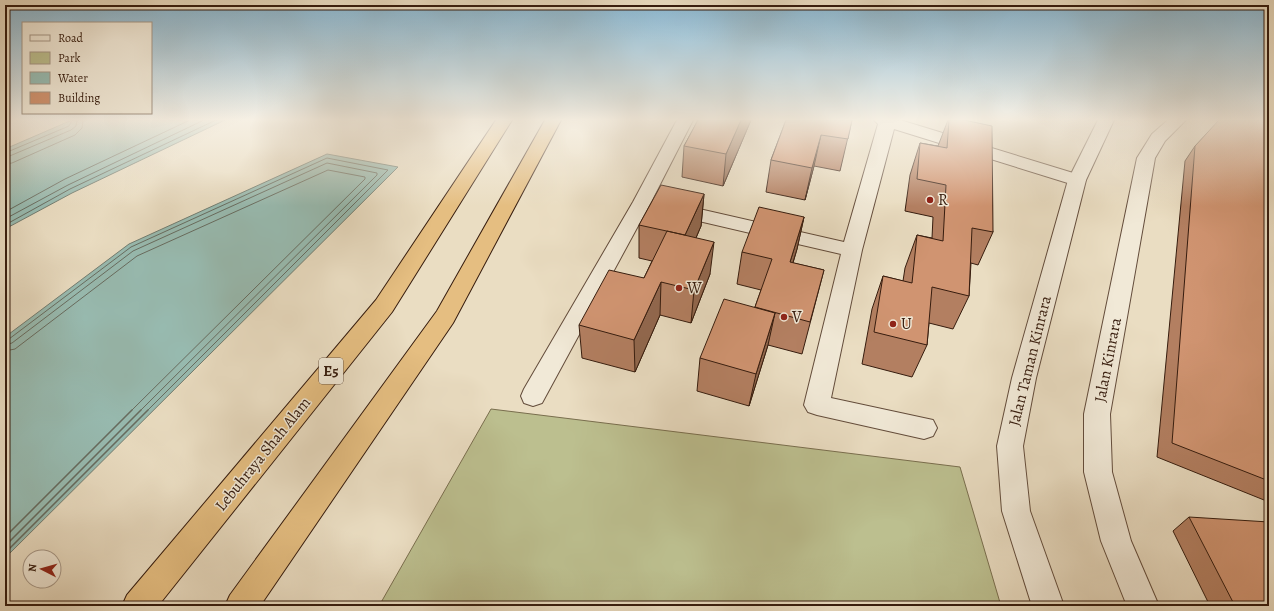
<svg xmlns="http://www.w3.org/2000/svg" width="1274" height="611" font-family="Alegreya,serif">
  <style>
    .green { fill: #bcbf8f; stroke: #796e4e }
    .water { fill: #98bcb2; stroke: #717c70 }
    .lines { fill: none; stroke-linecap: round; stroke-linejoin: round }
    .shore-far1 { stroke: #676c60; stroke-width: 1 }
    .shore { stroke: #676c60; stroke-width: 1.5 }
    .minor-casing { stroke: #634c3b; stroke-width: 2 }
    .tertiary-casing { stroke: #634c3b; stroke-width: 2 }
    .motorway-casing { stroke: #361c0e; stroke-width: 2 }
    .minor { fill: #f1e9d7; fill-rule: evenodd }
    .tertiary { fill: #f1e9d7; fill-rule: evenodd }
    .motorway { fill: #e5be81; fill-rule: evenodd }
    .wall { fill: #b37f61; stroke: #361c0e }
    .shaded-wall { fill: #92684f; stroke: #361c0e }
    .building { fill: #d09471; stroke: #361c0e }
    .poi-dot { fill: #8f2418; stroke: #f1e9d7; stroke-width: 1.5 }
    .labels { text-anchor: middle; dominant-baseline: central; stroke-width: 3; stroke-linejoin: round; paint-order: stroke }
    .shield { fill: #f1e9d7; stroke: #6e5a4a; stroke-width: 1 }
    .shield-label { font-size: 15px; font-weight: bold; fill: #361c0e }
    .poi-label { font-size: 16px; fill: #361c0e; stroke: #f1e9d7; text-anchor: start }
    .street-label { font-size: 16px; fill: #361c0e; stroke: #f1e9d7 }
  </style>
  <rect width="100%" height="100%" fill="#eaddc2"/>
  <filter id="stains"><feTurbulence type="fractalNoise" baseFrequency=".005" numOctaves="4"/><feColorMatrix values="0 0 0 0 .2 0 0 0 0 .09 0 0 0 0 .02 0 0 0 .5 -.17"/></filter>
  <radialGradient id="worn" r=".72"><stop offset=".6" stop-color="#630" stop-opacity="0"/><stop offset="1" stop-color="#630" stop-opacity=".3"/></radialGradient>
  <path class="green" d="M491,409L960,467L1001,606H379Z"/>
  <path class="water" d="M72,120H225L72,193L5,229V149Z
    M327,154L398,167L5,558V337L129,244Z"/>
  <g class="lines">
    <path class="shore-far1" d="M5,153L69,126L72,120
      M5,158L71,130L76,126L77,120
      M5,164L12,163L75,135L82,128L83,120
      M5,212L65,179L190,120
      M5,219L68,185L204,120
      M5,225L70,189L216,120
      M5,340L9,339L131,247L327,158L388,170L147,411
      M5,345L12,343L133,251L327,163L377,173V175L140,411
      M5,351L15,349L137,256L328,170L365,177V179L131,411"/>
    <path class="shore" d="M5,537L132,410
      M5,546L141,410
      M5,553L148,410"/>
    <defs>
      <path id="minor" d="M677,120H693L651,202L542,403L533,406L524,403L521,396L524,389L633,202Z
        M874,120H900L1083,176L1086,180L1083,184L1077,185L1071,184L894,129L862,250L831,398L933,420L937,428L933,436L924,439L817,415L808,412L804,405L841,254L673,215L666,213L663,209L666,205L673,203L844,242L878,124Z
        M1168,120H1186L1165,141L1155,158L1110,414L1112,472L1131,541L1159,606H1127L1101,541L1084,472V414L1137,158L1152,134Z"/>
      <path id="tertiary" d="M1098,120H1114L1086,180L1036,378L1023,446L1030,511L1064,606H1032L1002,511L997,446L1012,378L1068,180Z"/>
      <path id="motorway" d="M496,120H512L392,312L158,606H122L127,595L376,300Z
        M545,120H561L453,323L260,606H225L230,595L437,311Z"/>
    </defs>
    <use href="#minor" class="minor-casing"/>
    <use href="#tertiary" class="tertiary-casing"/>
    <use href="#motorway" class="motorway-casing"/>
    <use href="#minor" class="minor"/>
    <use href="#tertiary" class="tertiary"/>
    <use href="#motorway" class="motorway"/>
  </g>
  <path class="wall" d="M698,120H751L723,186L682,177L684,146Z
    M786,120H852L840,171L814,166L805,200L766,192L771,160Z
    M948,120H964L993,232L978,265L971,263L969,296L953,329L929,323L927,345L912,377L862,364L872,309L883,276L903,281L905,268L917,235L932,238L933,217L905,211L910,175L920,143L938,146Z
    M1269,120V502L1157,457L1185,161L1195,146Z
    M704,194L701,226L696,238L710,274L691,323L660,315L635,372L582,358L579,325L644,278L652,261L639,258V225Z
    M804,217L797,249L793,263L824,270L802,354L768,345L749,406L697,391L700,358L755,307L761,290L737,284L742,252Z
    M1189,517L1269,606H1210L1173,531Z"/>
  <path class="shaded-wall" d="M741,120H751L723,186L726,154Z
    M821,135L814,166L805,200L812,168Z
    M704,194L701,226L683,268L685,235Z
    M804,217L797,249L783,295L790,262Z
    M714,242L710,274L691,323L694,290Z
    M661,282L660,315L635,372L634,340Z
    M775,313L768,345L749,406L756,374Z"/>
  <path class="building" d="M698,120H741L726,154L684,146Z
    M786,120H852L848,139L821,135L812,168L771,160Z
    M949,120H964L992,126L993,232L972,228L969,296L932,287L927,345L874,332L883,276L912,283L917,235L943,241L946,185L917,179L920,143L947,148Z
    M1219,120H1269V481L1172,443L1195,146Z
    M661,185L704,194L685,235L639,225Z
    M759,207L804,217L790,262L824,270L810,322L755,307L772,259L742,252Z
    M667,231L714,242L694,290L661,282L634,340L579,325L609,270L644,278Z
    M724,299L775,313L756,374L700,358Z
    M1189,517L1269,522V606H1235Z"/>
  <linearGradient id="sky" x2="0" y2="1"><stop stop-color="#88b7d2"/><stop offset="0.58" stop-color="#f6f0e4"/><stop offset="1" stop-color="#f6f0e4" stop-opacity="0"/></linearGradient>
  <rect width="1274" height="206" fill="url(#sky)"/>
  <g class="poi-dot">
    <circle cx="930" cy="200" r="4"/>
    <circle cx="679" cy="288" r="4"/>
    <circle cx="784" cy="317" r="4"/>
    <circle cx="893" cy="324" r="4"/>
  </g>
  <g class="labels">
    <rect class="shield" x="319" y="358" width="24" height="26" rx="3"/>
    <g class="shield-label">
      <text x="331" y="371">E5</text>
    </g>
    <g class="poi-label">
      <text x="938" y="200">R</text>
      <text x="687" y="288">W</text>
      <text x="792" y="317">V</text>
      <text x="901" y="324">U</text>
    </g>
    <g class="street-label">
      <text transform="translate(1108 360) rotate(-79)">Jalan Kinrara</text>
      <text transform="translate(1030 361) rotate(-76)">Jalan Taman Kinrara</text>
      <text transform="translate(263 454) rotate(-51)">Lebuhraya Shah Alam</text>
    </g>
  </g>
  <rect width="1274" height="611" fill="none" stroke="#eaddc2" stroke-width="20"/>
  <rect x="6" y="6" width="1262" height="599" fill="none" stroke="#361c0e" stroke-width="2"/>
  <rect x="10" y="10" width="1254" height="591" fill="none" stroke="#361c0e"/>
  <rect x="22" y="22" width="130" height="92" fill="#f1e9d7" stroke="#a69787"/>
  <rect x="30" y="35" width="20" height="6" fill="#f1e9d7" stroke="#a69787"/>
  <text x="58" y="42" font-size="12" fill="#361c0e">Road</text>
  <rect x="30" y="52" width="20" height="12" fill="#bcbf8f" stroke="#a69787"/>
  <text x="58" y="62" font-size="12" fill="#361c0e">Park</text>
  <rect x="30" y="72" width="20" height="12" fill="#98bcb2" stroke="#a69787"/>
  <text x="58" y="82" font-size="12" fill="#361c0e">Water</text>
  <rect x="30" y="92" width="20" height="12" fill="#d09471" stroke="#a69787"/>
  <text x="58" y="102" font-size="12" fill="#361c0e">Building</text>
  <g transform="translate(42 569) rotate(276)"><circle r="19" fill="#f1e9d7" stroke="#a69787"/>
  <path d="M0-3L7 15L0 10L-7 15Z" fill="#8f2418"/>
  <text y="-6" font-size="11" font-weight="bold" text-anchor="middle" fill="#361c0e">N</text>
  </g>
  <rect width="100%" height="100%" filter="url(#stains)"/>
  <rect width="100%" height="100%" fill="url(#worn)"/>
</svg>
